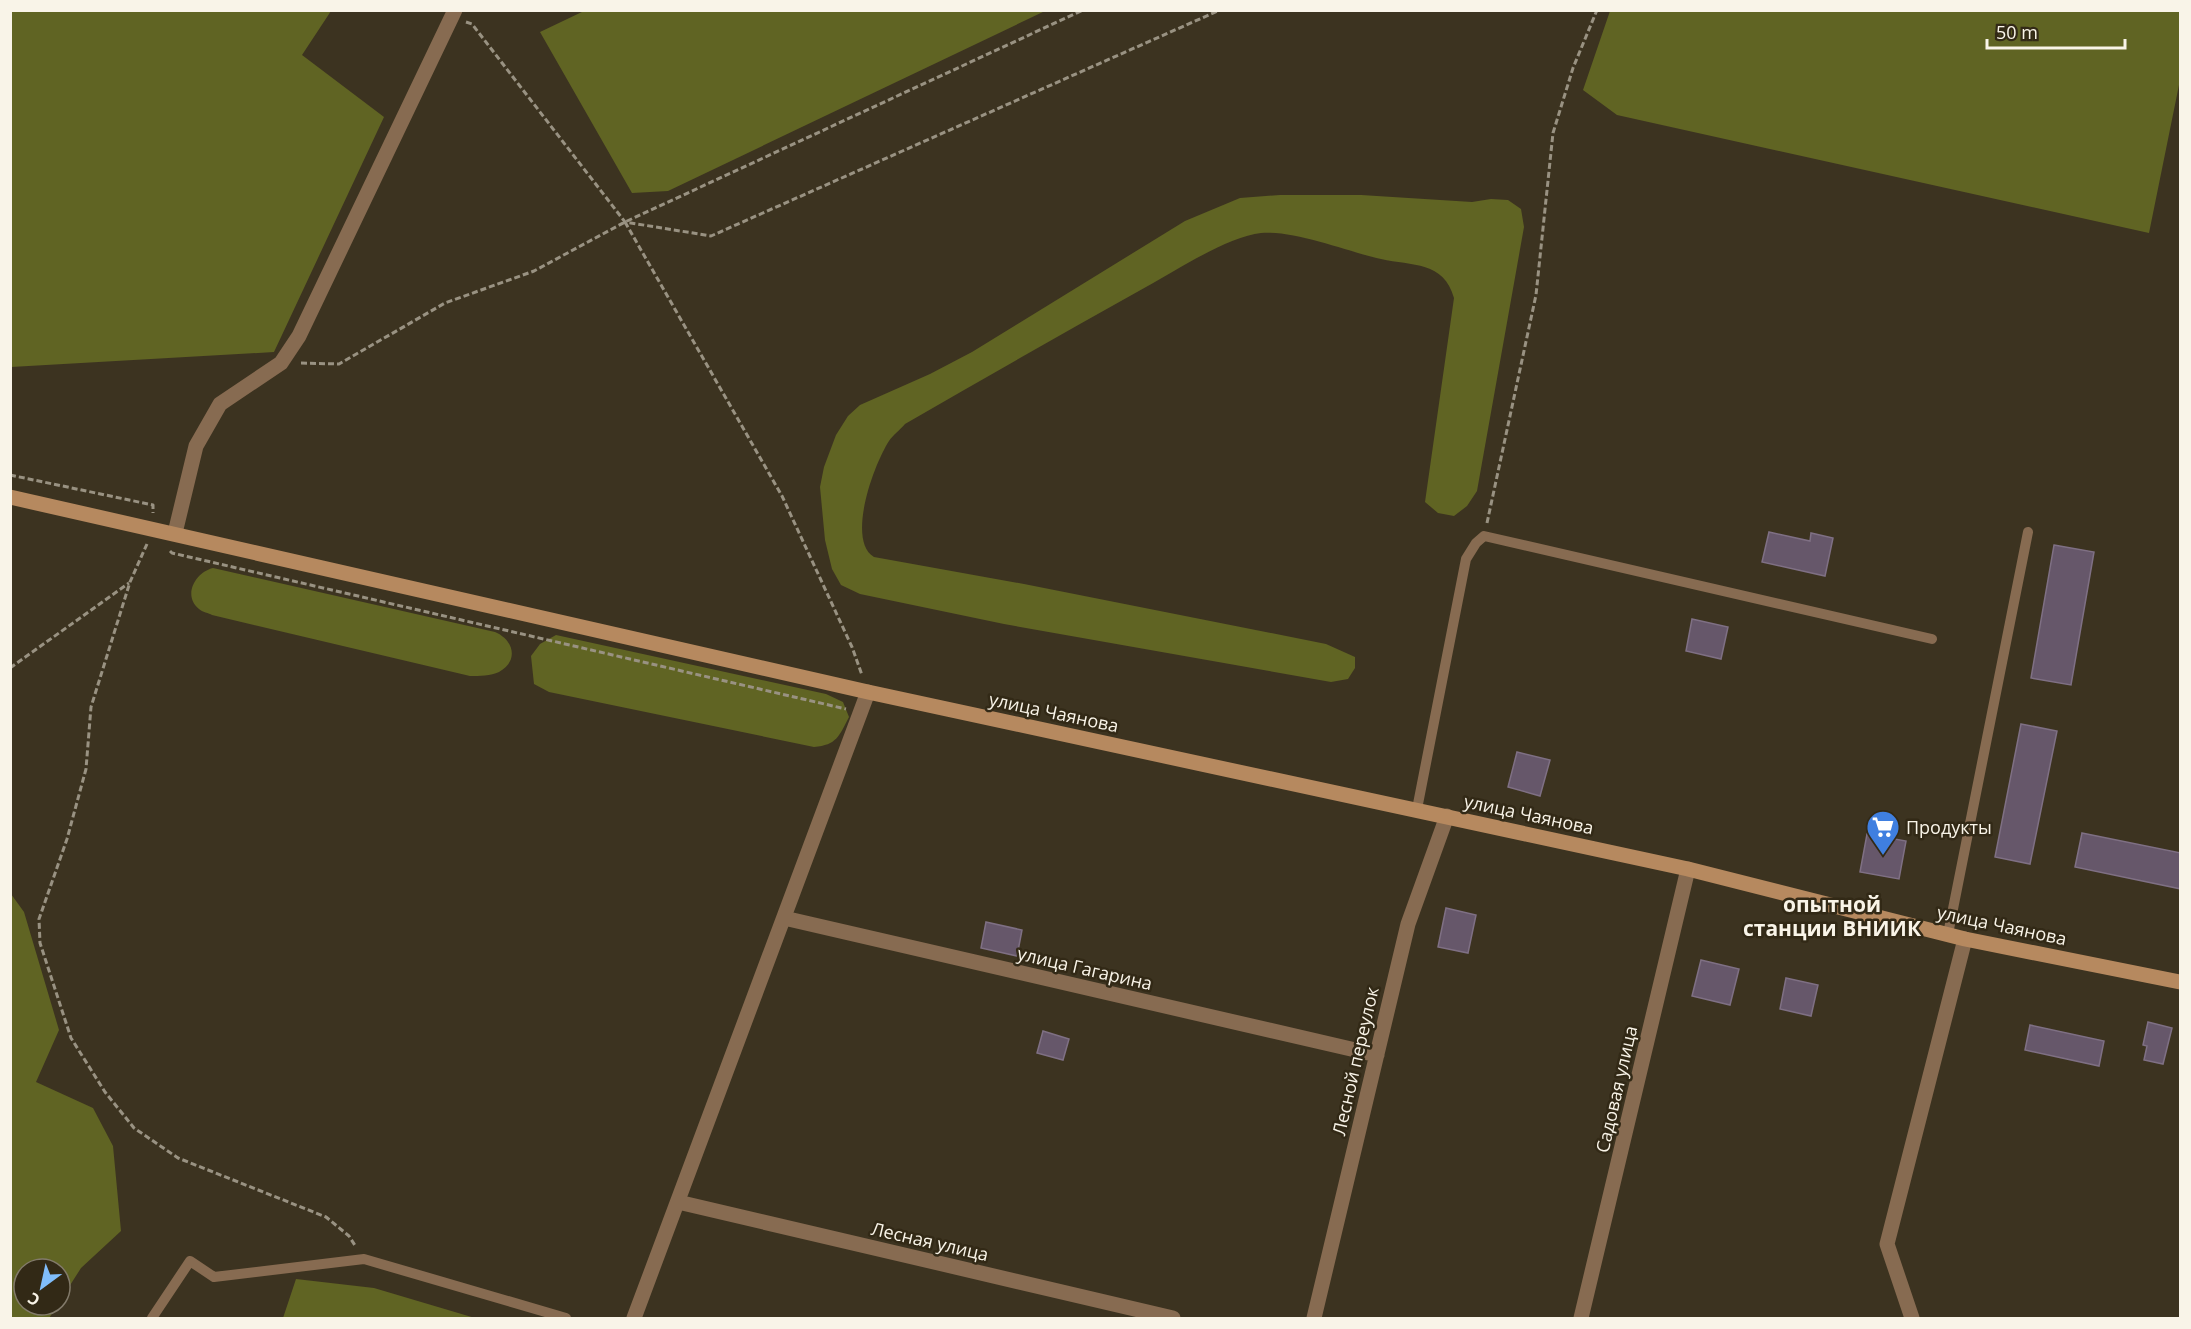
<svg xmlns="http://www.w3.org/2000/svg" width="2191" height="1329" font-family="'Open Sans',sans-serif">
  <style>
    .green { fill: #606423 }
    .building { fill: #66576a; stroke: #7f7084; stroke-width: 1.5 }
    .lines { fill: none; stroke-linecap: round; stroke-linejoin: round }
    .path { stroke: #999282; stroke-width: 3; stroke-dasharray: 6 3; stroke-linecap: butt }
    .lane { stroke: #876b51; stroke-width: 10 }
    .street { stroke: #876b51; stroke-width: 15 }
    .secondary { stroke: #b6895f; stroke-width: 15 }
    .labels { text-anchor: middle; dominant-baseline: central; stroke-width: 5; stroke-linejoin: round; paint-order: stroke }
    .street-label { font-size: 18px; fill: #f9f4e8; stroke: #322916 }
    .poi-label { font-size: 18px; fill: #f9f4e8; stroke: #322916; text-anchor: start }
    .quarter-label { font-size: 21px; font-weight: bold; fill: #f9f4e8; stroke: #322916 }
  </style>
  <rect width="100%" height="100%" fill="#3c3320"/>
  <path class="green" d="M11,10L331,11L302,55L384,117L274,352L11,367Z
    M584,11V10L1045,11L668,191L632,193L540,32Z
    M1610,11H2180V80L2149,233L1617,115L1583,90Z
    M1280,195H1361L1472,202L1491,199L1508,200L1521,209L1524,227L1477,491L1467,506L1454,516L1438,513L1425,502L1454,298C1444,261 1412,266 1381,259C1346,251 1294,230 1261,233C1229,236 1175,271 1146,287C1065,332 985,378 905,424C900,430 893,435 889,441C874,464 846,540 874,557L1024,584L1326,644L1355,657V668L1348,679L1331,682L1004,624L860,594L841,585L832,569L825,540L820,487L824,467L836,435L848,416L860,405L930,374L972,352L1185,221L1240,198Z
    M213,568L495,632C514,640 519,661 499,672C491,676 479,676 470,676L212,615C209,613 202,612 199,609C182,595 196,572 213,568Z
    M556,635L826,694L843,702L849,717C839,736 837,745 814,747L549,692L534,684L531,656L540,644Z
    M11,894L24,912L59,1030L36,1082L93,1108L113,1146L121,1231L81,1268L60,1301V1269H24V1305H58L49,1318H11Z
    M296,1279L374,1288L475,1318H283Z"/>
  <path class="building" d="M1769,532L1810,541L1811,533L1833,538L1825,576L1762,562Z
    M2054,545L2094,552L2071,685L2031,678Z
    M1692,619L1728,627L1721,659L1686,651Z
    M2021,724L2057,731L2030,864L1995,857Z
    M1517,752L1550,760L1540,796L1508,787Z
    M2082,833L2181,853V889L2075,867Z
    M1867,834L1906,841L1899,879L1860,872Z
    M1446,908L1476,915L1468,953L1438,947Z
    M986,922L1022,930L1017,956L981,948Z
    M1701,960L1739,969L1730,1005L1692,996Z
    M1786,978L1818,985L1811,1016L1780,1009Z
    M2148,1022L2172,1028L2163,1064L2144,1060L2147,1046L2143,1045Z
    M2030,1025L2104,1041L2099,1066L2025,1050Z
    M1043,1031L1069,1039L1063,1060L1037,1053Z"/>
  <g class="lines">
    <path class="path" d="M466,22L472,24L625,222L711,236L1220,10
      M625,222L782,496L852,647L862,675
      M301,363L339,364L445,303L534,271L625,222L1083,10
      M10,475L153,505V513
      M1487,523L1536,295L1553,133L1573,68L1597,10
      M147,544L130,582L91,707L86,769L67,839L39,919L40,943L71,1038L105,1092L134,1128L178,1158L326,1217L349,1236L356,1247
      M170,551L172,553L846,709
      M10,668L129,583"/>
    <path class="lane" d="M1417,809L1466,559L1476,543L1484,536L1932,639
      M1948,934L2028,532
      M152,1318L190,1261L214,1277L364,1259L566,1318"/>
    <path class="street" d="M175,533L196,446L220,404L281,363L299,336L455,10
      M784,918L1377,1055
      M678,1202L1173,1318
      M634,1318L868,692
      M1314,1318L1408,924L1447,816
      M1581,1318L1688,869
      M1912,1318L1887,1244L1965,939"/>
    <path class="secondary" d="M10,497L868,692L1688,869L1965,939L2180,982"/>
  </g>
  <defs>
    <symbol id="supermarket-pin" viewBox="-11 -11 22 30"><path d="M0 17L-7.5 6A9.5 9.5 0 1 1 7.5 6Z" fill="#3f7fe0" stroke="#322916"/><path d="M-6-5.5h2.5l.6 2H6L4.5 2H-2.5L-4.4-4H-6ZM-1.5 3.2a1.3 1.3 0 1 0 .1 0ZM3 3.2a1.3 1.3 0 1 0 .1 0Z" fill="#fff"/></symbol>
  </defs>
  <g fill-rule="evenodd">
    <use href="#supermarket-pin" x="1864" y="808" width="38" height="52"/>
  </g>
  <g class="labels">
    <g class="street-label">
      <text transform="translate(1054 712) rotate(12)">улица Чаянова</text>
      <text transform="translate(1529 814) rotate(12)">улица Чаянова</text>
      <text transform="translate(2002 925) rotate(12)">улица Чаянова</text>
      <text transform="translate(1085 968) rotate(13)">улица Гагарина</text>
      <text transform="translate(1355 1061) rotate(-77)">Лесной переулок</text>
      <text transform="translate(1616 1089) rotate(-77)">Садовая улица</text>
      <text transform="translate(930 1241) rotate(13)">Лесная улица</text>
    </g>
    <g class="poi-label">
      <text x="1906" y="827">Продукты</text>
    </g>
    <g class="quarter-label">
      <text x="1832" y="904">опытной<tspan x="1832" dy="24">станции ВНИИК</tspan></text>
    </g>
  </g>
  <rect width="2191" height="1329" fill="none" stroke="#f9f4e8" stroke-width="24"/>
  <g transform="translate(42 1287) rotate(213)"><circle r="28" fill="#322916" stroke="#827a6a" stroke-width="1.5"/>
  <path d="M0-4.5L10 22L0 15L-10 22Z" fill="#80bdfa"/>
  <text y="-9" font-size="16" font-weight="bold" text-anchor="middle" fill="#f9f4e8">С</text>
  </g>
  <path d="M1987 39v9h138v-9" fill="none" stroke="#f9f4e8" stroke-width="3"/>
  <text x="1996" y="39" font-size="18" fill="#f9f4e8" stroke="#322916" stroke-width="4.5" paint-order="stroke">50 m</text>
</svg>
